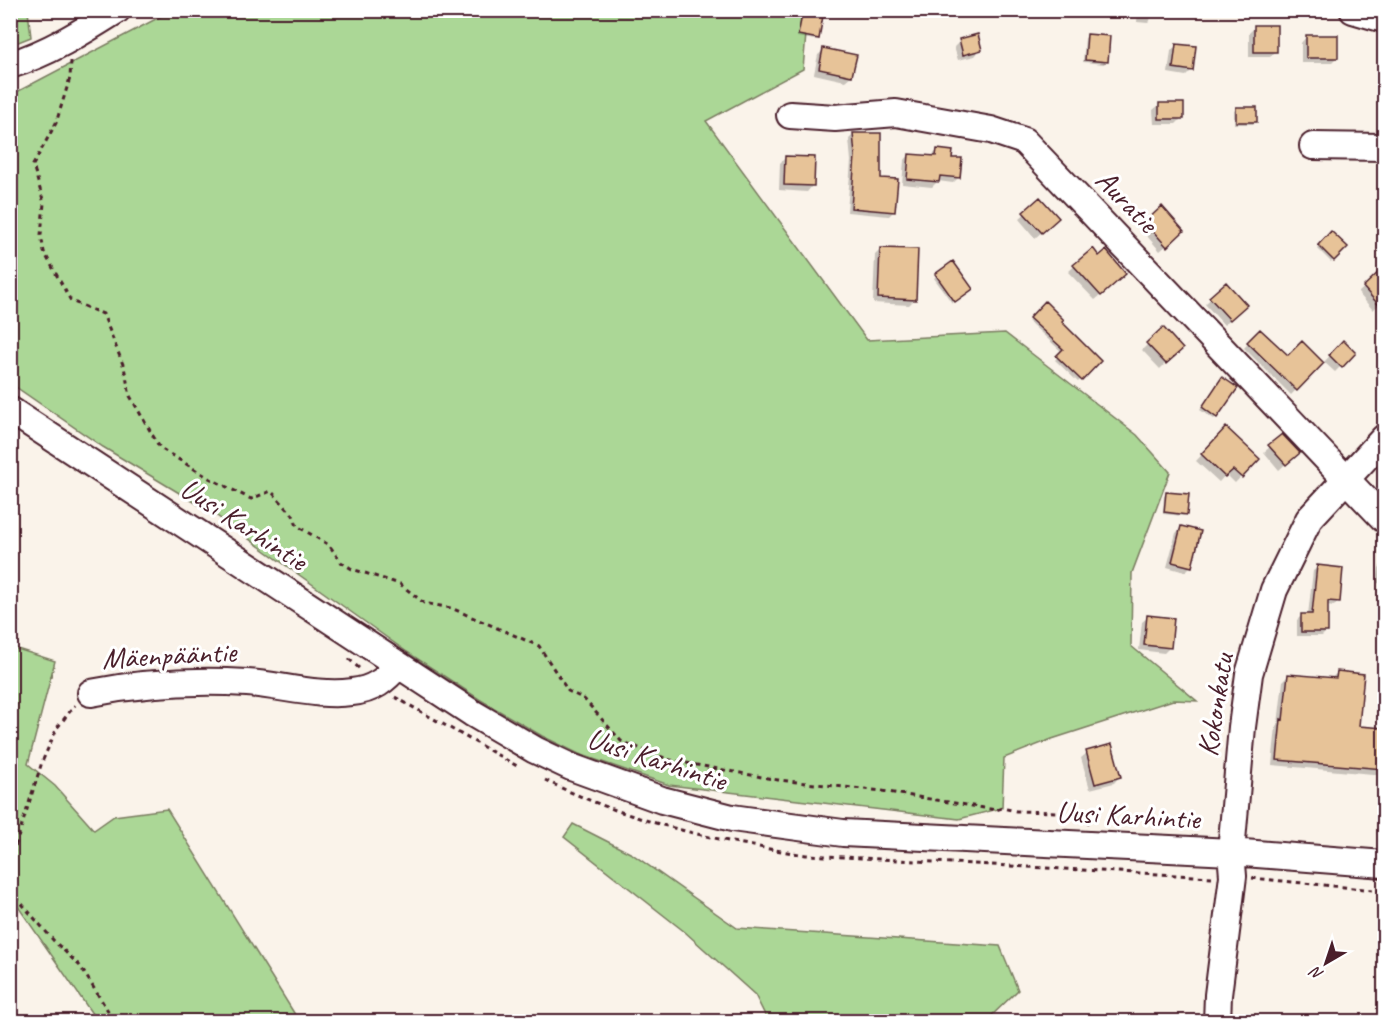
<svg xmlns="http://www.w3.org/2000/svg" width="1395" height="1032" font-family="Caveat,sans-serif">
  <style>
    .green { fill: #abd796; stroke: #7a7b60; stroke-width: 1.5 }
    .shadow { fill: #0003 }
    .building { fill: #e7c398; stroke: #4a1f2b; stroke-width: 1.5 }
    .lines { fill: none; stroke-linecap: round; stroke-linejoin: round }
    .minor-casing { stroke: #4a1f2b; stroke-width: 30 }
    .path { stroke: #4a1f2b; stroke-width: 3; stroke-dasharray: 4.5 4.5; stroke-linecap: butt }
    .minor { stroke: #fff; stroke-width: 26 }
    .labels { text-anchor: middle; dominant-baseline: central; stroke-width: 6; stroke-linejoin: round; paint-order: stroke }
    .street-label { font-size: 30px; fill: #4a1f2b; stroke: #fff }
  </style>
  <rect width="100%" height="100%" fill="#faf3ea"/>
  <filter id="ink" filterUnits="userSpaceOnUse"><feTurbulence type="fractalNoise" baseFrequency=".0167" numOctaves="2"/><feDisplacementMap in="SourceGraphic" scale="12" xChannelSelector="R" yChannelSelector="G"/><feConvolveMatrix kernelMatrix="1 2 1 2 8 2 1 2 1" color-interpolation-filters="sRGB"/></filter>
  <g filter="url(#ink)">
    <path class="green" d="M11,10L28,11L31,37L11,45Z
      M171,11H808L803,69L706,121L867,340L1005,333L1137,435L1170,472L1132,573L1131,646L1197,701L1173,700L1052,739L1004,758L1002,808L959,819L669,785L579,754L542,736L479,699L407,652L214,514L103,447L13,385L10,372V94H13Z
      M11,647L55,661L28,764L55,786L94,830L114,816L167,809L299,1021H97L17,905L11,910Z
      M573,824L632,854L737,928L1000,946L1018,990L986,1021H768L755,995L685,932L564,837Z"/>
    <path class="shadow" d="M802,10H823L818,38L815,40L797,37Z
      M1138,10H1152L1150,21L1148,23L1137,22Z
      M1255,27L1276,51L1270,57H1249V33Z
      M1088,35L1106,61L1104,64L1083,62L1085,38Z
      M1306,37L1337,57L1331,63H1301V43Z
      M960,41L980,50L975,56L958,60L954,47Z
      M1177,45L1192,70L1186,76L1168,73L1171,51Z
      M824,50L851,76L845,81L814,74L818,55Z
      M1159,105L1182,118L1176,124H1154L1153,110Z
      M1236,109L1256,121L1253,124H1234V111Z
      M854,134L894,211L889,216L847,212L851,161L849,139Z
      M937,151L950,159L959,177L953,183L938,181L932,187L902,184L904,161L909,155L931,156Z
      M786,157L812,186L807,192L779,190L780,163Z
      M1040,200L1051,224L1035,238L1019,219Z
      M1146,223L1176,237L1160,251L1140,228Z
      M1331,233L1345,247L1331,262L1317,248Z
      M881,249L915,299L909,305L873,303L875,255Z
      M1092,250L1119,280L1095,300L1068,272Z
      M952,263L969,291L952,303L934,278Z
      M1384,269V300L1373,310L1358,293Z
      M1226,284L1245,305L1224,325L1205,304Z
      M1045,303L1059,322L1099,361L1078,382L1055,360L1062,352L1028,321Z
      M1163,329L1181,348L1160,369L1142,350Z
      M1260,331L1288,357L1322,363L1291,395L1244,348Z
      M1343,342L1354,353L1335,372L1324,362Z
      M1220,381L1216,417L1214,419L1200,410Z
      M1226,429L1258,459L1235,483L1226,474L1219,482L1196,461Z
      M1270,447L1292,458L1279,470L1264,452Z
      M1167,494L1186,514L1184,516L1163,514L1164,496Z
      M1181,528L1191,566L1185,572L1167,567L1176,533Z
      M1381,565H1384V584L1377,583L1379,568Z
      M1318,567L1338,601L1334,606L1327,605L1326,632L1322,636H1297V620L1302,615H1308L1313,571Z
      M1148,617L1170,647L1164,653L1139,650L1142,622Z
      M1337,673L1358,727L1380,729L1384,697V775L1272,765L1276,727L1278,724L1283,681L1289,675L1331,678Z
      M1087,753L1119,777L1114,783L1090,789L1081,758Z"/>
    <path class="building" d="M803,10H824L819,39L798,35Z
      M1254,25H1277V52H1254Z
      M978,34L982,50L963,55L959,39Z
      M1087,34L1110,36L1108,62L1085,60Z
      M1306,35H1338V58H1306Z
      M1176,44L1196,46L1193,71L1173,68Z
      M823,48L857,55L852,76L819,69Z
      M1159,103H1184V119H1159Z
      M1236,107H1257V122H1236Z
      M853,133H881V178L898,179L895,212L851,208L855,156Z
      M937,149L953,151L952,158H962L960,178L940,176L939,182L907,179L909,154L936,156Z
      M785,156L815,157L814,186L784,185Z
      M1040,197L1059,218L1042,233L1023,212Z
      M1162,206L1184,231L1167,247L1145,222Z
      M1331,231L1348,247L1334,261L1318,245Z
      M880,248L918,249L916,300L878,298Z
      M1093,248L1099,256L1106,250L1126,274L1101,296L1073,265Z
      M953,261L973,289L955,302L935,274Z
      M1384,267V311L1363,287Z
      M1226,282L1247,305L1230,320L1209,297Z
      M1045,301L1064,320L1062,322L1101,361L1082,381L1056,356L1063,349L1029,318Z
      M1163,327L1183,349L1166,364L1146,343Z
      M1260,329L1288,355L1302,341L1324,363L1297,391L1247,342Z
      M1343,340L1356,353L1342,368L1329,355Z
      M1222,377L1238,388L1217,418L1202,407Z
      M1226,427L1260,459L1242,478L1233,470L1225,477L1201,454Z
      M1282,434L1300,453L1286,465L1268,445Z
      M1166,492L1189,494L1187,515L1164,512Z
      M1181,526L1201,531L1192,567L1172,562Z
      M1317,565L1343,568L1340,602L1328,601V632H1301V614H1312Z
      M1147,615L1174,618L1171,648L1144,645Z
      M1337,671L1364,674L1359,726L1384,728V769L1277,760L1281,719L1283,720L1288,674L1336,678Z
      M1112,744L1121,777L1095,784L1086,751Z"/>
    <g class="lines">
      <defs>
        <path id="minor" d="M1353,10L1384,19
          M10,65C49,53 82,32 117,10
          M790,115L835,118L896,113L991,130L1024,141L1384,519
          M1313,146L1384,147
          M10,410L472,713L535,750L571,767L662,800L732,818L843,833L1231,852L1384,864
          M91,693C142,683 195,680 247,683C280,685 319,697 352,692C373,690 386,680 398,665
          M1217,1022L1218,995L1233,876L1231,852L1242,727L1249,674L1274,590L1309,519L1384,438"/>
      </defs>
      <use href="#minor" class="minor-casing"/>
      <path class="path" d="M71,61L70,78L56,123L33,165L44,203L41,235L44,252L71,301L103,314L124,367L130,396L160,448L209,478L251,499L271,491L293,515L297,526L329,545L341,562L352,569L400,584L424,603L451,608L539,646L568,691L584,699L621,741L670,760L778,780L882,791L996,810L1002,808L1016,811L1058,812L1090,823
        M349,659L360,669
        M395,697L517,766
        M545,780C626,821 716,841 806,855L1212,877
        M10,863L42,762L57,728L75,705
        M1252,878L1384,891
        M10,890L54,941L80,966L115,1022"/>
      <use href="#minor" class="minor"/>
    </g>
  </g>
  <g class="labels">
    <g class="street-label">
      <text transform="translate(1127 201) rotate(46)">Auratie</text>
      <text transform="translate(244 524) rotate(33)">Uusi Karhintie</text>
      <text transform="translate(169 655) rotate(-3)">Mäenpääntie</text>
      <text transform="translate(1215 705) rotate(-81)">Kokonkatu</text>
      <text transform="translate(657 759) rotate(18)">Uusi Karhintie</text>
      <text transform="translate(1128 815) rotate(3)">Uusi Karhintie</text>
    </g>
  </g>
  <rect width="1395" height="1032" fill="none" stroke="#fff" stroke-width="36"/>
  <rect x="18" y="18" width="1359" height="996" fill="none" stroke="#4a1f2b" stroke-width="2" filter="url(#ink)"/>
  <g transform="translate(1326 963) rotate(219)" stroke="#ffffff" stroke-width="4.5" paint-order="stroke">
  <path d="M0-4.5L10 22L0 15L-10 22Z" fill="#4a1f2b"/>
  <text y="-9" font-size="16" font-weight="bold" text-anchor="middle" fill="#4a1f2b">N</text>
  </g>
</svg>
